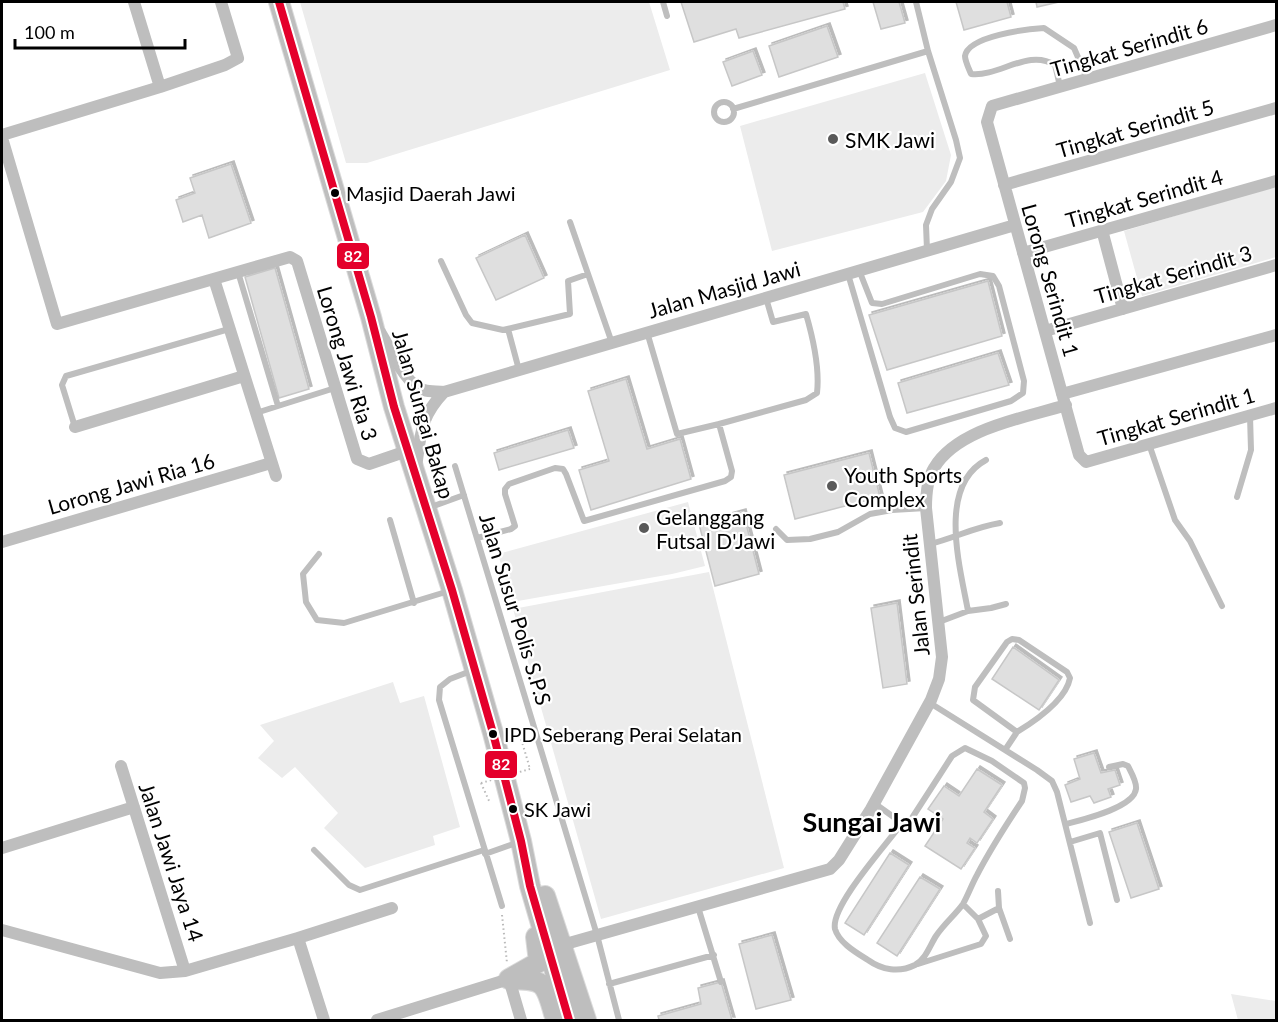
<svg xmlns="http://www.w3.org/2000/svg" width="1278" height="1022" font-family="Lato,sans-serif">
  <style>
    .green { fill: #ececec }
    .building { fill: #dfdfdf; stroke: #c7c7c7; stroke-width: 1.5; filter: url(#shadow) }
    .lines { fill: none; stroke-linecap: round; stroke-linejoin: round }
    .trunk-casing { stroke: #dbdbdb; stroke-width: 22 }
    .path { stroke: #b9b9b9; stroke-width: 2; stroke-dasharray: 1.5 3; stroke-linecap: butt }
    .service { stroke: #bebebe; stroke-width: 6 }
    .minor { stroke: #bebebe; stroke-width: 12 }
    .trunk { stroke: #bebebe; stroke-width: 20 }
    .path-bridge { stroke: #b9b9b9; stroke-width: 2; stroke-dasharray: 1.5 3; stroke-linecap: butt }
    .bus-1-casing { stroke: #fff; stroke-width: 12 }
    .bus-1 { stroke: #e4002b; stroke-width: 8 }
    .poi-dot { fill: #595959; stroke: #fff; stroke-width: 2 }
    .bus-dot { fill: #000; stroke: #fff; stroke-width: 2 }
    .labels { text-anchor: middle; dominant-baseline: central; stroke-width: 4.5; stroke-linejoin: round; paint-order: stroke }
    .bus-label { font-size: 20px; fill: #000; stroke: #fff; text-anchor: start }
    .street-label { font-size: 21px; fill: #000; stroke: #fff }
    .poi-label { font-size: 21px; fill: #000; stroke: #fff; text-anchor: start }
    .district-label { font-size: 27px; font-weight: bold; fill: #000; stroke: #fff }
    .line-badge { stroke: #fff; stroke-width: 2 }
    .badge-label { font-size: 16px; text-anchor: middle; font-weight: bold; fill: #fff }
  </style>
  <defs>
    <filter id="shadow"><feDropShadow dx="3" dy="-3" stdDeviation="0" flood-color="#0004"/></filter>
  </defs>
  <rect width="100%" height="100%" fill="#fff"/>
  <path class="green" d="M300,2H649L670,70L367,163H346Z
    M925,73L951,155L946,181L923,212L772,251L740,126Z
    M1276,186V257L1142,296L1124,231Z
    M688,502L705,566L672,574L512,602L498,554Z
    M709,572L784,868L601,919L513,609Z
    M393,682L400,703L424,696L460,827L433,836L435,845L365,868L324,828L338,813L295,767L282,778L258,758L274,741L260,725Z
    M1231,994L1276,1001V1020H1238Z"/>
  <path class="building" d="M681,2H843L845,9L739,38L736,29L694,42Z
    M873,2H899L905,23L881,29Z
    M956,2H1007L1011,17L964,30Z
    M1036,2H1059L1037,7Z
    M827,26L838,57L779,77L769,46Z
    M753,51L762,75L732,86L723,62Z
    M231,164L251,223L209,238L202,215L183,222L176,200L195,193L190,178Z
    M525,235L544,278L496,300L476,258Z
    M275,268L309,389L279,398L245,277Z
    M988,281L1002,336L887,370L869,315Z
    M998,353L1009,385L907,413L898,383Z
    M626,379L647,449L680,439L691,479L591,510L579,470L609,461L588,391Z
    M568,430L574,448L499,470L494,453Z
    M869,453L880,497L795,519L784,475Z
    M743,512L759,574L715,586L699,524Z
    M897,603L907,684L883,688L871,608Z
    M1013,647L1059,680L1039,710L992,679Z
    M1094,753L1101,773L1115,770L1120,785L1108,789L1111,797L1094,803L1090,796L1071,802L1065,785L1080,779L1074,759Z
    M977,769L1002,785L984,812L993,819L977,843L970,838L967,843L975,848L961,869L925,846L943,819L928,809L944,786L959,796Z
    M1137,823L1159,889L1131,898L1109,832Z
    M890,853L909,865L864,935L845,923Z
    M920,877L940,889L897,956L877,943Z
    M772,935L791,1000L756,1009L739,944Z
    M721,982L732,1020H659L658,1016L701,1004L698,988Z"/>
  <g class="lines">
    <defs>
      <path id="trunk" d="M279,2L371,317L394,407L452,590L493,733L521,841L530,886L569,1020
        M545,896L586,1020
        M509,979L539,962L536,937
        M509,979C543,980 545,980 554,1014"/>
    </defs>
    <use href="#trunk" class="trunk-casing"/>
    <path class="path" d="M520,735L530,769
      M481,783L490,803
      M502,915L507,963"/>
    <path class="service" d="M663,2L667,16
      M916,2L928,51L956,140L960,158L951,182L932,209L926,225L927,250
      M1060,86L1055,65C1028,48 1000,77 971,74C969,69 965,61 965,56C968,36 1027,29 1044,28L1074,48L1087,78
      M714 112a10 10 0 1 1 20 0a10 10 0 1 1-20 0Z
      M733,109L928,51
      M570,222L612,343
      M441,261L466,315L472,323L503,330L570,314L568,281L588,274
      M238,272L278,406L335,388
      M848,274L890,417L895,428L906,432L1011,401L1023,393L1024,381L999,286L993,276L980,274L882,304L872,303L859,270
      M508,329L519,370
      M647,332L677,434L719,424L806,400L817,393C820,367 813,338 806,314L773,322L766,298
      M256,413L278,406
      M75,427L62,385L66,376L229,329
      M1149,444L1175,520L1190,541L1222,606
      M455,466L597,935L619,1020
      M1237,497L1251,450L1250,416
      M428,508L464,495
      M390,520L414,603
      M776,529L787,540L810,539L838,532L870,514L892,510L926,508
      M477,538L511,529L515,526L505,494V489L509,484L555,468L563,469L566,474L584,521L725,481L731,477L732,471L719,424
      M930,544C954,538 975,527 1000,523
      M319,554L303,574L306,602L317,620L344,623L449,591
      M968,611C960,567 937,486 986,460
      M939,622L968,611L991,608L1006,604
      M471,671L450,679L440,687L439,700L502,906
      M930,703L1037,770L1052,781L1057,792L1090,923
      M965,748L992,761L1024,783L1025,788L1022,801C1006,825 990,850 977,875C972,884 968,895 963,904C955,915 944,924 936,936C930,945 926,959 915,965C899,973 882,970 868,960C857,953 839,943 835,929C830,906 888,843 902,823L908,822L912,818L952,756Z
      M1005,750L1017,732L973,700L975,687L1007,642L1012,639L1019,640L1067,672L1070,678C1066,700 1035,721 1017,732
      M874,803L902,823
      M1066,824C1081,820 1134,808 1136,789C1137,782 1131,772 1128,766L1123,764L1109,767
      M1070,842L1100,833L1117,900
      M314,850L349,885L360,890L484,850
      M485,854L519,842
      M998,891L999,908L1010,939
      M698,907L721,982
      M978,919L999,908
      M918,964L981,944L986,936L978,919L963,904
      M609,984L714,955"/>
    <path class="minor" d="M134,2L160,87
      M1276,25L992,106L987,122L1079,455L1086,462L1276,408
      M2,135L160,87L225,65L238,58L221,2
      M2,138L57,324L290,257L297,261L357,459L369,464L407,451
      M1004,185L1276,108
      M1102,230L1123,309
      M1023,253L1276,181
      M214,279L276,476
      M1045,331L1276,265
      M380,332C391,349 405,385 424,390C430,392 438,391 444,392L1015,225
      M1062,394L1276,335
      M75,427L244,376
      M416,467C421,434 420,417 444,392
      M2,542L271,463
      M121,766L185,971
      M2,848L134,807
      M2,930L160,973L185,971L298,938L324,1020
      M298,938L392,908
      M555,947L830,869L839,860L871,809L931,700L939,679L942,657L926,508C926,495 927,479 934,468C958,428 1025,418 1066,405
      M377,1020L509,979L521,1020"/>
    <use href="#trunk" class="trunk"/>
    <path class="path-bridge" d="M481,783L530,769"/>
    <defs>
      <path id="bus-1" d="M279,2L371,317L394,407L452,590L493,733L521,841L530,886L569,1020"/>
    </defs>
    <use href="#bus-1" class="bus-1-casing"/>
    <use href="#bus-1" class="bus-1"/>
  </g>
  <g class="poi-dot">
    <circle cx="833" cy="139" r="6"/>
    <circle cx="832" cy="486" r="6"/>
    <circle cx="644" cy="528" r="6"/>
  </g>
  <g class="bus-dot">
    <circle cx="335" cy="193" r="5"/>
    <circle cx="493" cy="734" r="5"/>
    <circle cx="513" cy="809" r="5"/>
  </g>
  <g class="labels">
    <g class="bus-label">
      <text x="346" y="193">Masjid Daerah Jawi</text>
      <text x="504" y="734">IPD Seberang Perai Selatan</text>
      <text x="524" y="809">SK Jawi</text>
    </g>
    <g class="street-label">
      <text transform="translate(1129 47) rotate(-16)">Tingkat Serindit 6</text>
      <text transform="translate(1135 128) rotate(-16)">Tingkat Serindit 5</text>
      <text transform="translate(1144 198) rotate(-16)">Tingkat Serindit 4</text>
      <text transform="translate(1173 274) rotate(-16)">Tingkat Serindit 3</text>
      <text transform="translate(1051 280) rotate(74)">Lorong Serindit 1</text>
      <text transform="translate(724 289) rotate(-16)">Jalan Masjid Jawi</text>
      <text transform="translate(348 363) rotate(73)">Lorong Jawi Ria 3</text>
      <text transform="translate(424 414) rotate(74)">Jalan Sungai Bakap</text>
      <text transform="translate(1176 416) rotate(-16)">Tingkat Serindit 1</text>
      <text transform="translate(131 483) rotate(-16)">Lorong Jawi Ria 16</text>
      <text transform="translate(915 595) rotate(-96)">Jalan Serindit</text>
      <text transform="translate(516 609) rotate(73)">Jalan Susur Polis S.P.S</text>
      <text transform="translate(172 862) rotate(72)">Jalan Jawi Jaya 14</text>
    </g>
    <g class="poi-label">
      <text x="845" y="139">SMK Jawi</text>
      <text x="844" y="474">Youth Sports<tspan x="844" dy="24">Complex</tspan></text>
      <text x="656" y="516">Gelanggang<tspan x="656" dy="24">Futsal D'Jawi</tspan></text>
    </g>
    <g class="district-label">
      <text x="872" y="821">Sungai Jawi</text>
    </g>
  </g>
  <g class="line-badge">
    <rect x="336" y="242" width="34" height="28" rx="6" fill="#e4002b"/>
    <rect x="484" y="750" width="34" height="29" rx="6" fill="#e4002b"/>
  </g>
  <g class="badge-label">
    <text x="353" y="262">82</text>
    <text x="501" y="770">82</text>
  </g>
  <rect width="1278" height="1022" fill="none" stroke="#000000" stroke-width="6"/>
  <path d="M15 39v9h170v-9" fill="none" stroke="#000000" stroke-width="3"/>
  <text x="24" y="39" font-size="18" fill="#000000" stroke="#ffffff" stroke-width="4.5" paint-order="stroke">100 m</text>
</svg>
